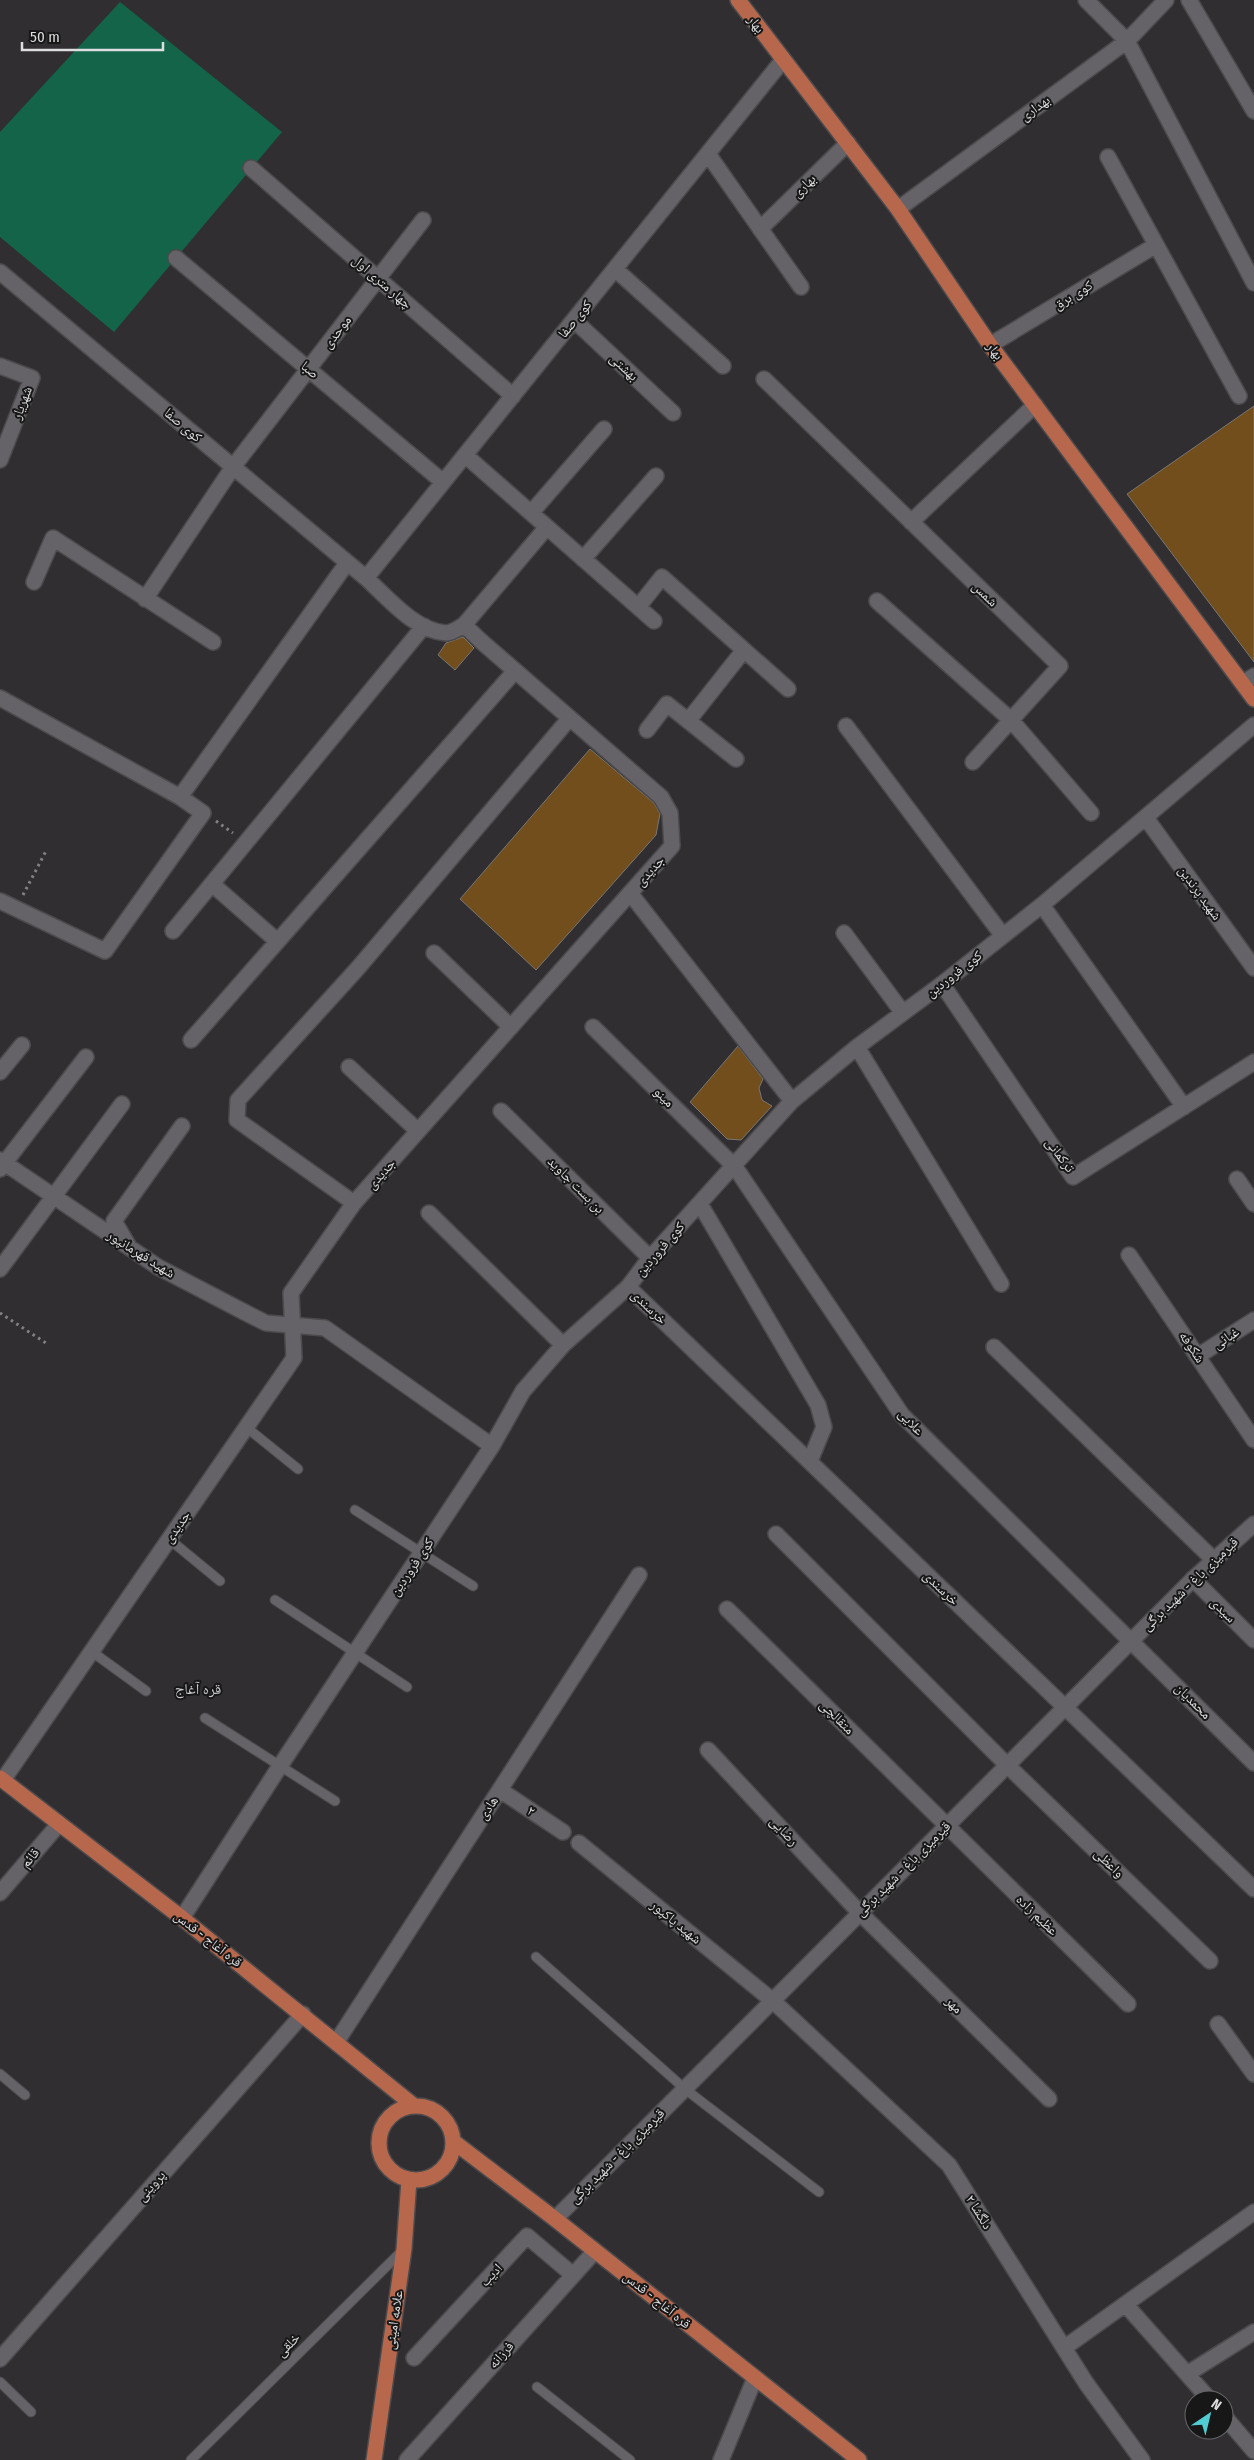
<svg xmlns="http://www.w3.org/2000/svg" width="1254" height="2460" font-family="'Fira Sans Condensed','Noto Naskh Arabic',sans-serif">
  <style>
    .green { fill: #136449 }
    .building { fill: #734e1d; stroke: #787673 }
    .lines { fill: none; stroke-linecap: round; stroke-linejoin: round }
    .service-casing { stroke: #4b4a4c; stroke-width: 11 }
    .minor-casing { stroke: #4b4a4c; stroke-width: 18 }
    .tertiary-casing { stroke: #4b4a4c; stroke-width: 18 }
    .secondary-casing { stroke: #4b4a4c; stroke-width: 18 }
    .primary-casing { stroke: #4b4a4c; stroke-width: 18 }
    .path { stroke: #828183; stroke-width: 3; stroke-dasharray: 2.5 4; stroke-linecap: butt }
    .service { stroke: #656367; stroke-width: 9 }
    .minor { stroke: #656367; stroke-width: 15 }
    .tertiary { stroke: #656367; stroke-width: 15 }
    .secondary { stroke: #656367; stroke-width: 15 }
    .primary { stroke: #b7674b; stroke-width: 15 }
    .labels { text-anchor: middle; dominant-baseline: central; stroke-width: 4; stroke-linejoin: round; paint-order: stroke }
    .street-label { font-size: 14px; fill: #dedddf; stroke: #171718 }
    .neighbourhood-label { font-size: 15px; fill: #cbc9cd; stroke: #171718 }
  </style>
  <rect width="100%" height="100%" fill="#302e31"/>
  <path class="green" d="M120,2L282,132L114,332L0,237V132Z"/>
  <path class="building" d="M1254,406V662L1127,494Z
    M463,637L474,648L455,670L438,655L446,643Z
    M590,749L654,803L660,814L656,835L536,970L460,899Z
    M738,1046L763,1079L759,1088L762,1100L772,1106L741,1140L727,1139L690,1102Z"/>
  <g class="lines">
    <defs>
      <path id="service" d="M246,1427L298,1469
        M355,1510L473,1586
        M169,1539L220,1581
        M275,1600L407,1687
        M91,1651L146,1691
        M205,1718L335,1801
        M536,1957L685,2089L819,2192
        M0,2074L25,2095
        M0,2382L31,2412
        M537,2387L630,2460
        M191,2460L402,2251"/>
      <path id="minor" d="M1086,0L1127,41L1254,283
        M1189,0L1254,111
        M708,154L801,287
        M1108,157L1239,396
        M251,168L513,396
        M898,209L1127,41L1166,0
        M760,229L848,143
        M176,258L443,482
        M615,269L723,366
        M0,272L366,578C388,598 415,631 446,633C452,633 459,628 464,625L547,527
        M574,320L673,413
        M990,345L1156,245
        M0,366L32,378L0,460
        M764,379L1060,666L973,762
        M465,455L654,621
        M531,513L604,429
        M911,522L1035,405
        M583,559L656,476
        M366,578L783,60
        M34,582L53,538L213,642
        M145,599L233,467L423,220
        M877,601L1011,720L1091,813
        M638,607L662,577L788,689
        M464,625L482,642
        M1243,683L1254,676
        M0,698L180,797L203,813L105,951L0,901
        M688,721L744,650
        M846,726L1003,936
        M647,730L667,704L736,759
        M180,797L347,563
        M1146,818L1254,968
        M212,884L277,941
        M630,893L792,1101
        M1042,905L1184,1107
        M173,931L424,626
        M844,933L903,1013
        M434,953L511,1027
        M942,984L1073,1177L1254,1062
        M593,1027L735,1167L902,1415L1254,1763
        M191,1040L515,671
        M857,1047L1001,1284
        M349,1067L418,1131
        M0,1072L22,1045
        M501,1111L650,1258
        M0,1160L158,1267L250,1315L266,1323L325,1328L492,1446
        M0,1169L86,1057
        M1237,1179L1254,1204
        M354,1203L237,1120L238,1100L358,968L569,719
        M700,1204L818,1405L824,1427L810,1461
        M429,1213L563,1345
        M128,1245L114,1221L182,1126
        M1129,1255L1254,1440
        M0,1269L122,1104
        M994,1347L1214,1560
        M1198,1356L1254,1320
        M776,1534L1008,1766L1210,1961
        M1193,1579L1254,1640
        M727,1609L1128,2004
        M708,1750L859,1912L1049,2099
        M500,1790L563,1832
        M579,1843L773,2001L949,2165L1086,2383L1142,2460
        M0,1893L59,1824
        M182,1918L280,1766L492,1446L523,1391L563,1345L628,1287L650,1258L792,1101L857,1047L942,984L1042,905L1254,725
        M1218,2024L1254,2074
        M337,2041L639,1575
        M1126,2305L1210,2400
        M1064,2348L1254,2212
        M414,2358L527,2236L573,2275
        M0,2359L303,2014
        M1187,2374L1254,2332
        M1224,2416L1254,2451
        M407,2460L595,2251
        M721,2460L755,2378"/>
      <path id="tertiary" d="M3,1780L294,1358L291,1293L354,1203L672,846L670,813L661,797L482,642
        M555,2219L1193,1579L1254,1524"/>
      <path id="secondary" d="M628,1287L1254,1889"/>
      <path id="primary" d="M738,0L898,209L990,345L1254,699
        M0,1778L182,1918L413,2105
        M379 2143a37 37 0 1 1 74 0a37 37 0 1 1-74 0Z
        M454,2142L555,2219L859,2460
        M374,2460L404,2249L409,2180"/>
    </defs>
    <use href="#service" class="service-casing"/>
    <use href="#minor" class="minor-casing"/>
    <use href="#tertiary" class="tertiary-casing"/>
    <use href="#secondary" class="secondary-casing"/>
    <use href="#primary" class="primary-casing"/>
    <path class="path" d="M216,821L233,833
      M23,895L46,851
      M0,1313L49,1345"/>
    <use href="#service" class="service"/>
    <use href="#minor" class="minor"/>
    <use href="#tertiary" class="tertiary"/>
    <use href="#secondary" class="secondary"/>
    <use href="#primary" class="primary"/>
  </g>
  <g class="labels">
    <g class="street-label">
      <text transform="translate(756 24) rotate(53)">بهار</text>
      <text transform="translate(1035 108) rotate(-36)">بهداری</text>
      <text transform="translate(804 186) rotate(-44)">بهاری</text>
      <text transform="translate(382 282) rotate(41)">چهار متری اول</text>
      <text transform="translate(1073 295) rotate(-31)">کوی برق</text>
      <text transform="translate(575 319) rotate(-51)">کوی صفا</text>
      <text transform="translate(337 332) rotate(-52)">موحدی</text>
      <text transform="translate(995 351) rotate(54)">بهار</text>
      <text transform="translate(624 367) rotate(43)">بهشتی</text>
      <text transform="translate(310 370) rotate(40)">صبا</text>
      <text transform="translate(22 403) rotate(-69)">شهریار</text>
      <text transform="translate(183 425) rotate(40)">کوی صفا</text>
      <text transform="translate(985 594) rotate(44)">شمس</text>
      <text transform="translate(650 871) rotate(-48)">جدیدی</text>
      <text transform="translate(1200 893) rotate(54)">شهید پرندین</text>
      <text transform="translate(954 974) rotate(-38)">کوی فروردین</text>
      <text transform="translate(664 1097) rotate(45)">مینو</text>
      <text transform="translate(1060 1155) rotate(53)">ترکمانی</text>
      <text transform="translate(381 1174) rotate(-48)">جدیدی</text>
      <text transform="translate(576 1185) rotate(45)">بن بست جاوید</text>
      <text transform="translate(660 1249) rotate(-49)">کوی فروردین</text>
      <text transform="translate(141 1254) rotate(32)">شهید قهرمانپور</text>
      <text transform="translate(649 1307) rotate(44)">خرسندی</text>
      <text transform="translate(1226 1338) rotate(-33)">غبائی</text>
      <text transform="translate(1192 1347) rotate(56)">شکوفه</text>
      <text transform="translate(911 1422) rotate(47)">علایی</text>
      <text transform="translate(177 1527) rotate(-55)">جدیدی</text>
      <text transform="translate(412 1567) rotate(-56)">کوی فروردین</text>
      <text transform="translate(1190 1584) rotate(-44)">قیرمیزی باغ - شهید برگی</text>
      <text transform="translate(941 1588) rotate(44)">خرسندی</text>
      <text transform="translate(1223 1610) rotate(45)">سیدی</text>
      <text transform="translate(1193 1701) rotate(45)">محمدیان</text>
      <text transform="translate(837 1717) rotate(45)">متقالچی</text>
      <text transform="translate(488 1808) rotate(-57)">هادی</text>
      <text transform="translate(531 1811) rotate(33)">۲</text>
      <text transform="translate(784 1831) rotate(47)">رضایی</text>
      <text transform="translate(30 1858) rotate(-50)">قائم</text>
      <text transform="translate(1109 1863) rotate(44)">واعظی</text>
      <text transform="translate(903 1869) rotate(-45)">قیرمیزی باغ - شهید برگی</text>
      <text transform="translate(1037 1915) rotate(44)">عظیم زاده</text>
      <text transform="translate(676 1922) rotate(39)">شهید پاکپور</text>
      <text transform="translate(208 1939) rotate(38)">قره آغاج - قدس</text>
      <text transform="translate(954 2005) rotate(45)">مهر</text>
      <text transform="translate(617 2156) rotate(-45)">قیرمیزی باغ - شهید برگی</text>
      <text transform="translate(151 2186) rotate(-49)">پروینی</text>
      <text transform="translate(979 2212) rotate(58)">دلگشا ۲</text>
      <text transform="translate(491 2275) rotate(-47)">ادیب</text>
      <text transform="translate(657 2300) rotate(39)">قره آغاج - قدس</text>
      <text transform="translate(394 2320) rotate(-82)">علامه امینی</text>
      <text transform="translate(288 2345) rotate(-45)">خلقی</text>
      <text transform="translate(501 2355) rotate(-48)">فرزانه</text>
    </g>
    <g class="neighbourhood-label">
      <text x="198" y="1689">قره آغاج</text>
    </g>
  </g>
  <g transform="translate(1209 2415) rotate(35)"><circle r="24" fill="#171718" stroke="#676668"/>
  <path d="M0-4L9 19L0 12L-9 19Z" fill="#51ccd3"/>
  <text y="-8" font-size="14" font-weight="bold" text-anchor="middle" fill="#dedddf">N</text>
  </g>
  <path d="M22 42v8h141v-8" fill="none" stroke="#dedddf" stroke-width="2.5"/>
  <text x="30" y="42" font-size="15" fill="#dedddf" stroke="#171718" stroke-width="4" paint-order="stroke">50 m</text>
</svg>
